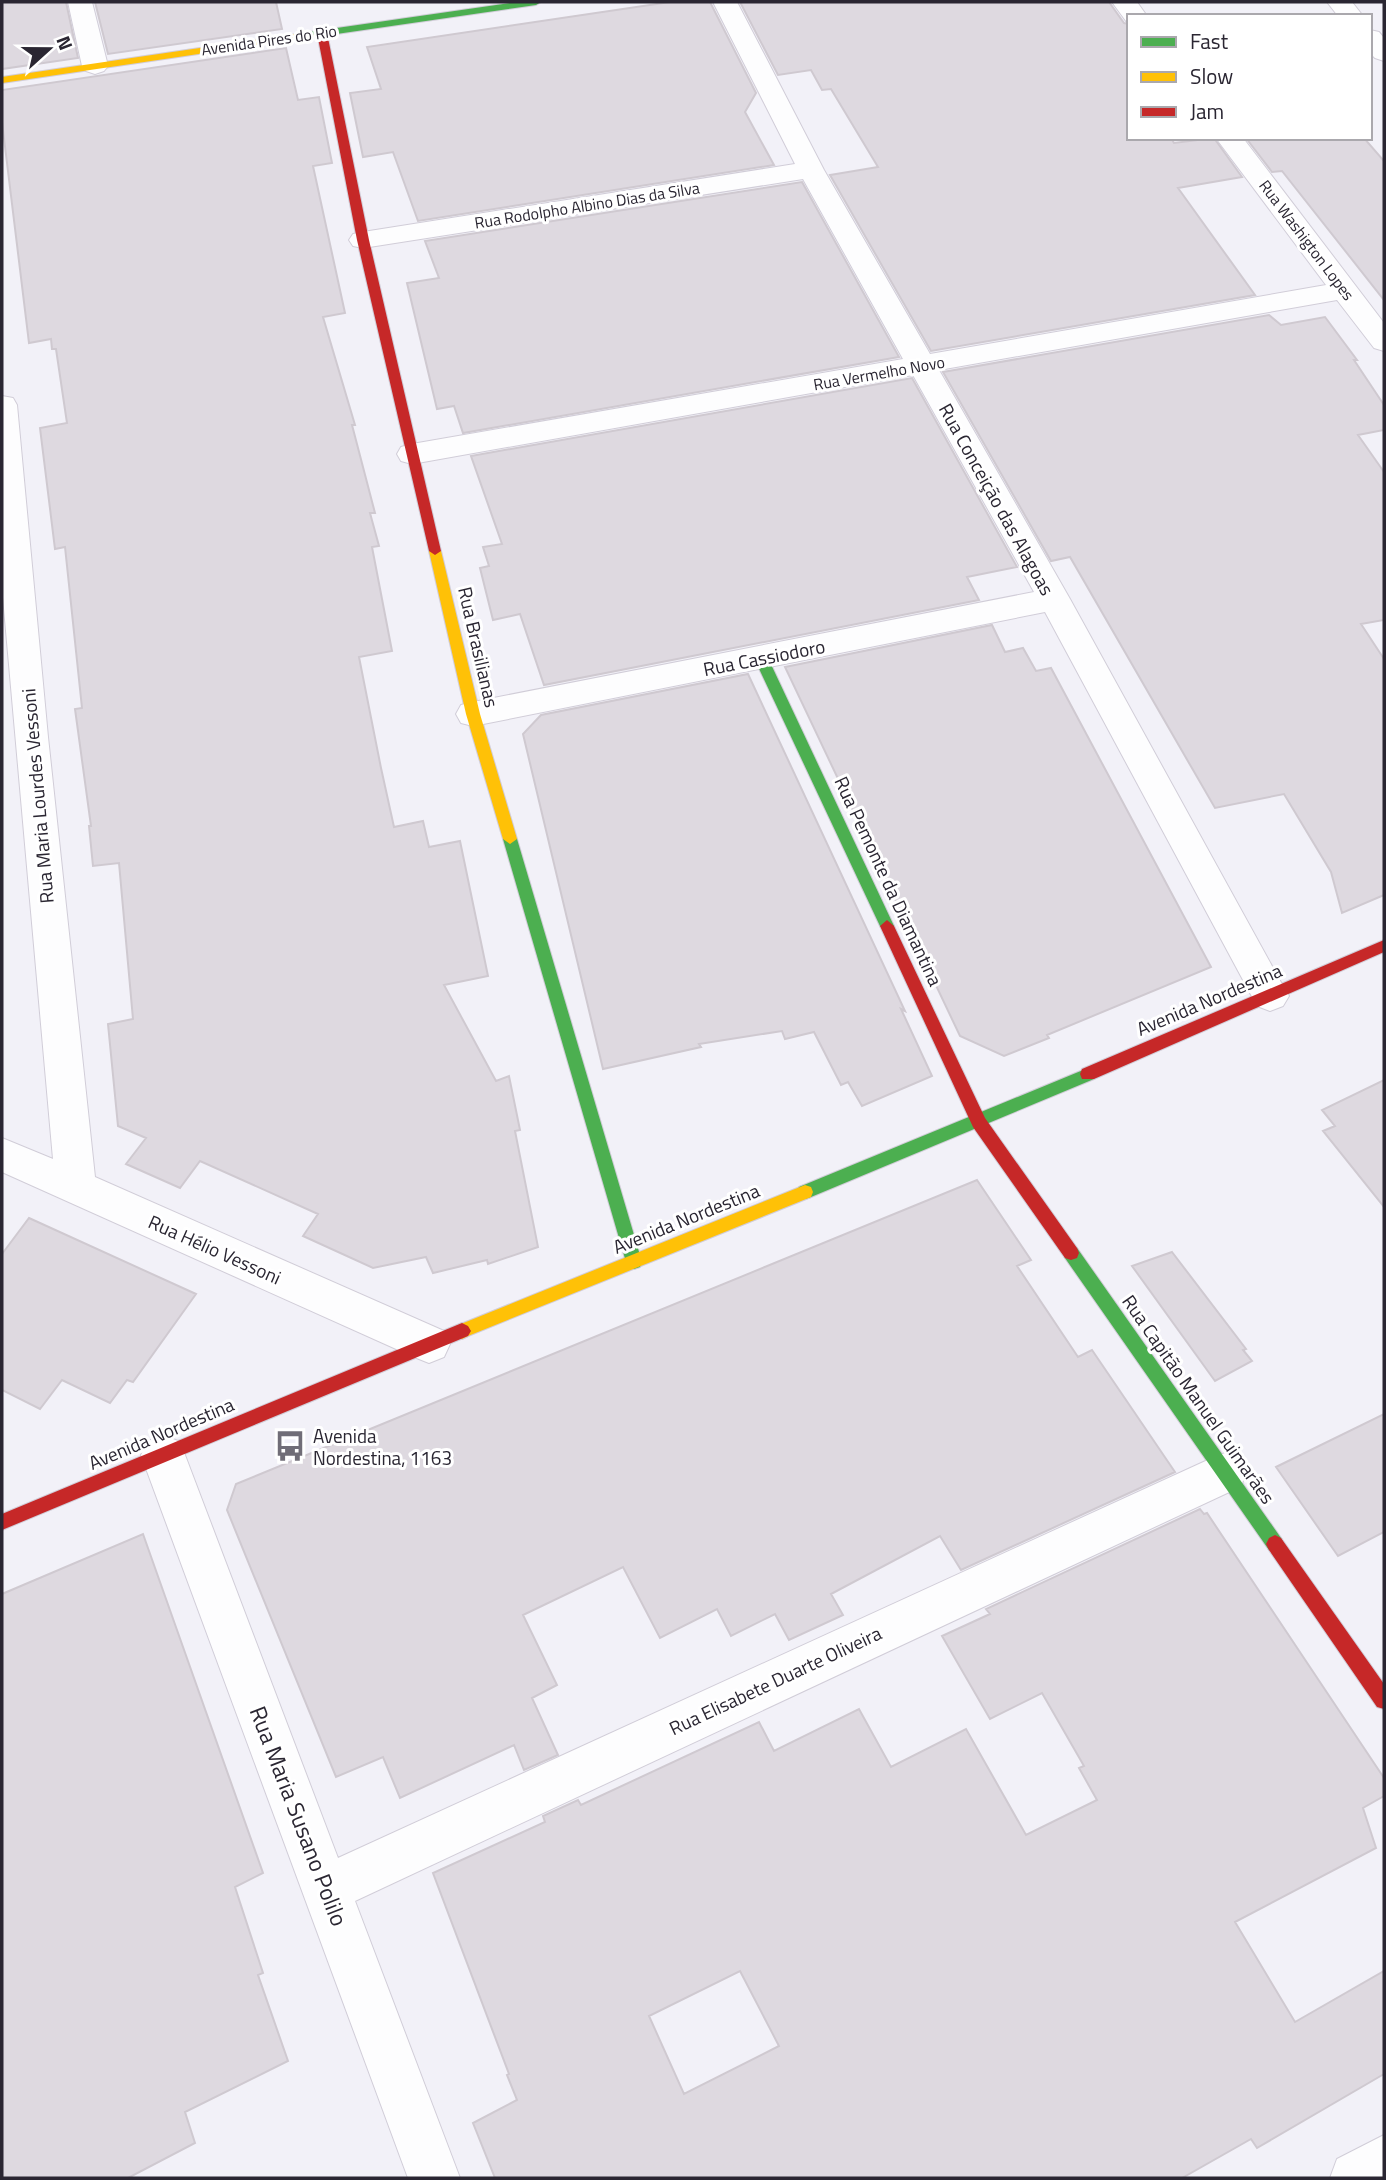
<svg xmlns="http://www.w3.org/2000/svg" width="1386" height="2180" font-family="'Titillium Web',sans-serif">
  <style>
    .building { fill: #ded9e0; stroke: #cfc9d0; stroke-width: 2; fill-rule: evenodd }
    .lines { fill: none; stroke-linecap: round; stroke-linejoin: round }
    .street-casing { stroke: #d1cdd8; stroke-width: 2 }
    .fast-casing { stroke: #d1cdd8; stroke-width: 2 }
    .slow-casing { stroke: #d1cdd8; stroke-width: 2 }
    .jam-casing { stroke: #d1cdd8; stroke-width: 2 }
    .street { fill: #fdfdfe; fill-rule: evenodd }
    .fast { fill: #4caf50; fill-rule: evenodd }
    .slow { fill: #ffc107; fill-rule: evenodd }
    .jam { fill: #c62828; fill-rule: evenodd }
    .labels { text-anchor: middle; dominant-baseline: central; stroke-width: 6; stroke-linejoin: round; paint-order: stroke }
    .far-street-label { font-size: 16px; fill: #2a2632; stroke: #fff }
    .street-label { font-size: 19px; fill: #2a2632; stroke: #fff }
    .poi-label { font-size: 19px; fill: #2a2632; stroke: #fff; text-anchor: start }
    .near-street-label { font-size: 23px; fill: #2a2632; stroke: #fff }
  </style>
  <rect width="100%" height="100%" fill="#f2f1f8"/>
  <path class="building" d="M2,2H66L78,58L2,69Z
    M95,2H276L282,29L108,54Z
    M670,2H710L756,93L745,112L774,165L418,221L393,152L363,157L350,93L381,89L367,47Z
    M740,2H1109L1124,23L1129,24V138H1171L1174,143L1214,138L1242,177L1178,188L1255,295L931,351L830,175L878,167L831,89L822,90L811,70L778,75Z
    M286,48L298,100L319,97L332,163L313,166L345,313L323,317L355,425H352L375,513H370L379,546L372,547L392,651L359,657L381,768L394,827L423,821L429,847L460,841L488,976L444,985L496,1081L509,1076L520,1130L515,1131L538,1247L488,1264L487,1260L433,1273L426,1257L373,1268L303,1236L318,1214L200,1161L180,1188L126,1164L146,1138L118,1126L108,1024L133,1019L119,863L93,866L89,826H91L75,709L82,708L65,547L55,549L40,428L67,423L56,349H52L51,339L29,343L2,122V90Z
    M1246,138H1364L1384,161V300L1282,171L1272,172Z
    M802,182L899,357L463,433L454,406L437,409L407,283L439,278L425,241Z
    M1269,315L1281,325L1325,317L1357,360H1354L1384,405V430L1358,435L1384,472V620L1361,624L1384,659V895L1342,913L1331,872L1284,794L1215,808L1070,557L1051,561L943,372Z
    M912,378L1017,567L967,577L979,600L544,685L520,614L493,620L480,568L489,566L483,547L502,544L471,456Z
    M992,625L1005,652L1023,648L1036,671L1051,668L1211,967L1047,1035L1049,1038L1004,1056L960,1036L785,667Z
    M748,674L905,1011L901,1009L932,1076L862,1106L848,1082L841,1085L814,1032L785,1039L782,1031L699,1044L701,1047L603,1069L523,734L541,715Z
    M1384,1080V1207L1323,1131L1335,1126L1322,1110Z
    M977,1180L1031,1260L1017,1266L1078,1357L1092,1350L1175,1472L961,1570L940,1536L831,1594L843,1615L789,1640L775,1614L731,1636L717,1609L660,1638L623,1567L523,1615L557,1685L532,1698L558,1755L524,1770L514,1745L400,1798L383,1757L336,1777L227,1510L236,1484Z
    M29,1218L196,1294L133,1382L127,1380L110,1403L62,1380L40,1409L2,1390V1254Z
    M1172,1252L1246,1349L1243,1350L1252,1361L1215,1381L1132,1266Z
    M1384,1414V1532L1338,1556L1276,1467Z
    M1200,1509L1204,1514L1207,1513L1384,1778V1796L1363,1808L1376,1848L1235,1922L1295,2022L1384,1971V2074L1257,2148L1251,2139L1182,2178H495L473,2123L517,2100L507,2075L509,2074L433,1873L545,1822L543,1816L578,1800L581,1805L759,1722L774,1751L859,1709L891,1767L966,1729L1026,1835L1097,1800L1079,1768L1084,1766L1042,1693L990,1719L942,1636L990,1614L986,1609ZM740,1971L779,2046L684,2094L649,2016Z
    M143,1534L263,1873L235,1887L263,1973L258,1975L288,2061L185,2112L195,2143L128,2178H2V1594Z"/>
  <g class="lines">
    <defs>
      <path id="street" d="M68,2H92L108,66L104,71L95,74L86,71L82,66Z
        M713,2H737L824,170L930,354L1326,285L1216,138H1243L1384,323V351L1374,348L1337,300L939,370L1070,599L1283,986L1289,996L1283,1006L1270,1011L1257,1006L1045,612L473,726L461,723L456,714L461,705L473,702L1034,592L913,375L412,464L401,461L397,454L401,447L412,444L903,359L803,179L363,248L353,246L349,240L353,234L363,232L795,164Z
        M1112,2H1137L1147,16H1129V22L1126,21Z
        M1327,2H1352L1363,16H1338Z
        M1370,30L1379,32L1384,38V61L1375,58L1370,53Z
        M2,396L13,398L17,405L48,737L95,1177L444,1331L450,1344L444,1357L429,1363L414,1357L2,1172V1138L53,1159L2,586Z
        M163,1435L178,1441L185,1455L338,1858L1210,1459L1225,1453L1240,1459L1247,1473L1240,1487L355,1901L460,2178H408L141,1455L148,1441Z
        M1384,2135V2178H1330L1337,2159Z"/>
      <path id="fast" d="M517,2H541L536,5L309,38L304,35L309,32Z
        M761,653L768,658L894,926L892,930L887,932L880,926L754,658Z
        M510,834L517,839L642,1262L640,1267L634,1269L628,1267L626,1262L503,839Z
        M1088,1068L1094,1069L1096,1074L1094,1079L811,1197L805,1199L799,1197L797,1192L799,1187Z
        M1071,1246L1077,1248L1281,1538L1284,1544L1281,1550L1275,1553L1269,1550L1065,1258L1063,1253L1065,1248Z"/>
      <path id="slow" d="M309,32L314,35L313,37L2,83V77Z
        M435,547L441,551L480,714L517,839L510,844L503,839L466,714L429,551Z
        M805,1185L811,1187L813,1192L811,1197L468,1336L462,1339L456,1336L453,1331L456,1326Z"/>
      <path id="jam" d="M322,30L327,33L369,240L441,551L435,555L429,551L357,240L317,33Z
        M887,920L894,926L985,1118L1077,1248L1079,1253L1077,1258L1071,1260L1065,1258L973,1127L880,926Z
        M1384,940V952L1094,1079H1082L1080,1074L1082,1069Z
        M462,1323L468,1326L471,1331L468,1336L2,1530V1514Z
        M1275,1535L1281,1538L1384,1684V1709L1377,1707L1269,1550L1266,1544L1269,1538Z"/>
    </defs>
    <use href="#street" class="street-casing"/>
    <use href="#fast" class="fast-casing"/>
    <use href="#slow" class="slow-casing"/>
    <use href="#jam" class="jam-casing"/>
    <use href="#street" class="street"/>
    <use href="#fast" class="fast"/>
    <use href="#slow" class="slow"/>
    <use href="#jam" class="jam"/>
  </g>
  <defs>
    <symbol id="bus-bare" viewBox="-9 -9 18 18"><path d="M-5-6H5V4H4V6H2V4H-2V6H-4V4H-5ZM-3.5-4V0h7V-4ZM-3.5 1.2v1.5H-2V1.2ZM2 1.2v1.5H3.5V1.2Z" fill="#706d77" stroke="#fff" stroke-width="2.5" paint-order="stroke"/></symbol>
  </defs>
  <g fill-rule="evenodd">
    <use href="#bus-bare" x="268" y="1424" width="44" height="44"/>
  </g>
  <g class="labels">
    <g class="far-street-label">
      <text transform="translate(269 40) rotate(-8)">Avenida Pires do Rio</text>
      <text transform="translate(587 205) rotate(-9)">Rua Rodolpho Albino Dias da Silva</text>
      <text transform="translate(1307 240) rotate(53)">Rua Washigton Lopes</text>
      <text transform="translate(879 373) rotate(-10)">Rua Vermelho Novo</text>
    </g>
    <g class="street-label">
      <text transform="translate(997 499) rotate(61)">Rua Conceição das Alagoas</text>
      <text transform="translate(479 647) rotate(77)">Rua Brasilianas</text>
      <text transform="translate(764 657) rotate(-11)">Rua Cassiodoro</text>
      <text transform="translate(37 796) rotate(-95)">Rua Maria Lourdes Vessoni</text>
      <text transform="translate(889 881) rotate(65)">Rua Pemonte da Diamantina</text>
      <text transform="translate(1209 999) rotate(-23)">Avenida Nordestina</text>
      <text transform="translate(686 1218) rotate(-22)">Avenida Nordestina</text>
      <text transform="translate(215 1249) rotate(24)">Rua Hélio Vessoni</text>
      <text transform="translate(1199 1399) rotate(55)">Rua Capitão Manuel Guimarães</text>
      <text transform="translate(161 1433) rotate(-23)">Avenida Nordestina</text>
      <text transform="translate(775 1680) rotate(-25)">Rua Elisabete Duarte Oliveira</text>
    </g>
    <g class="poi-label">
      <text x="313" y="1435">Avenida<tspan x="313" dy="22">Nordestina, 1163</tspan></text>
    </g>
    <g class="near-street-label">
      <text transform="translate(299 1816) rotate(69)">Rua Maria Susano Polilo</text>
    </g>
  </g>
  <rect width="1386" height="2180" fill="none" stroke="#2a2632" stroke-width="7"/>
  <rect x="1127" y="14" width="245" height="126" fill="#ffffff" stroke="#aaa8ad" stroke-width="2"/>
  <rect x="1141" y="37" width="35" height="10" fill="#4caf50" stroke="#aaa8ad" stroke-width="2"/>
  <text x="1190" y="49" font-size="21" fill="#2a2632">Fast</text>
  <rect x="1141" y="72" width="35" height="10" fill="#ffc107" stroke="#aaa8ad" stroke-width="2"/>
  <text x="1190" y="84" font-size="21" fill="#2a2632">Slow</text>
  <rect x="1141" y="107" width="35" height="10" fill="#c62828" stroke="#aaa8ad" stroke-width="2"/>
  <text x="1190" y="119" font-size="21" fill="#2a2632">Jam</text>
  <g transform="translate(49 49) rotate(69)" stroke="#ffffff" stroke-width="5" paint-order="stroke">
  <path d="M0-5L12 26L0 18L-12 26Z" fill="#2a2632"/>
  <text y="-10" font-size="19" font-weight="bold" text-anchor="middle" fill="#2a2632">N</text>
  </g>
</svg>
